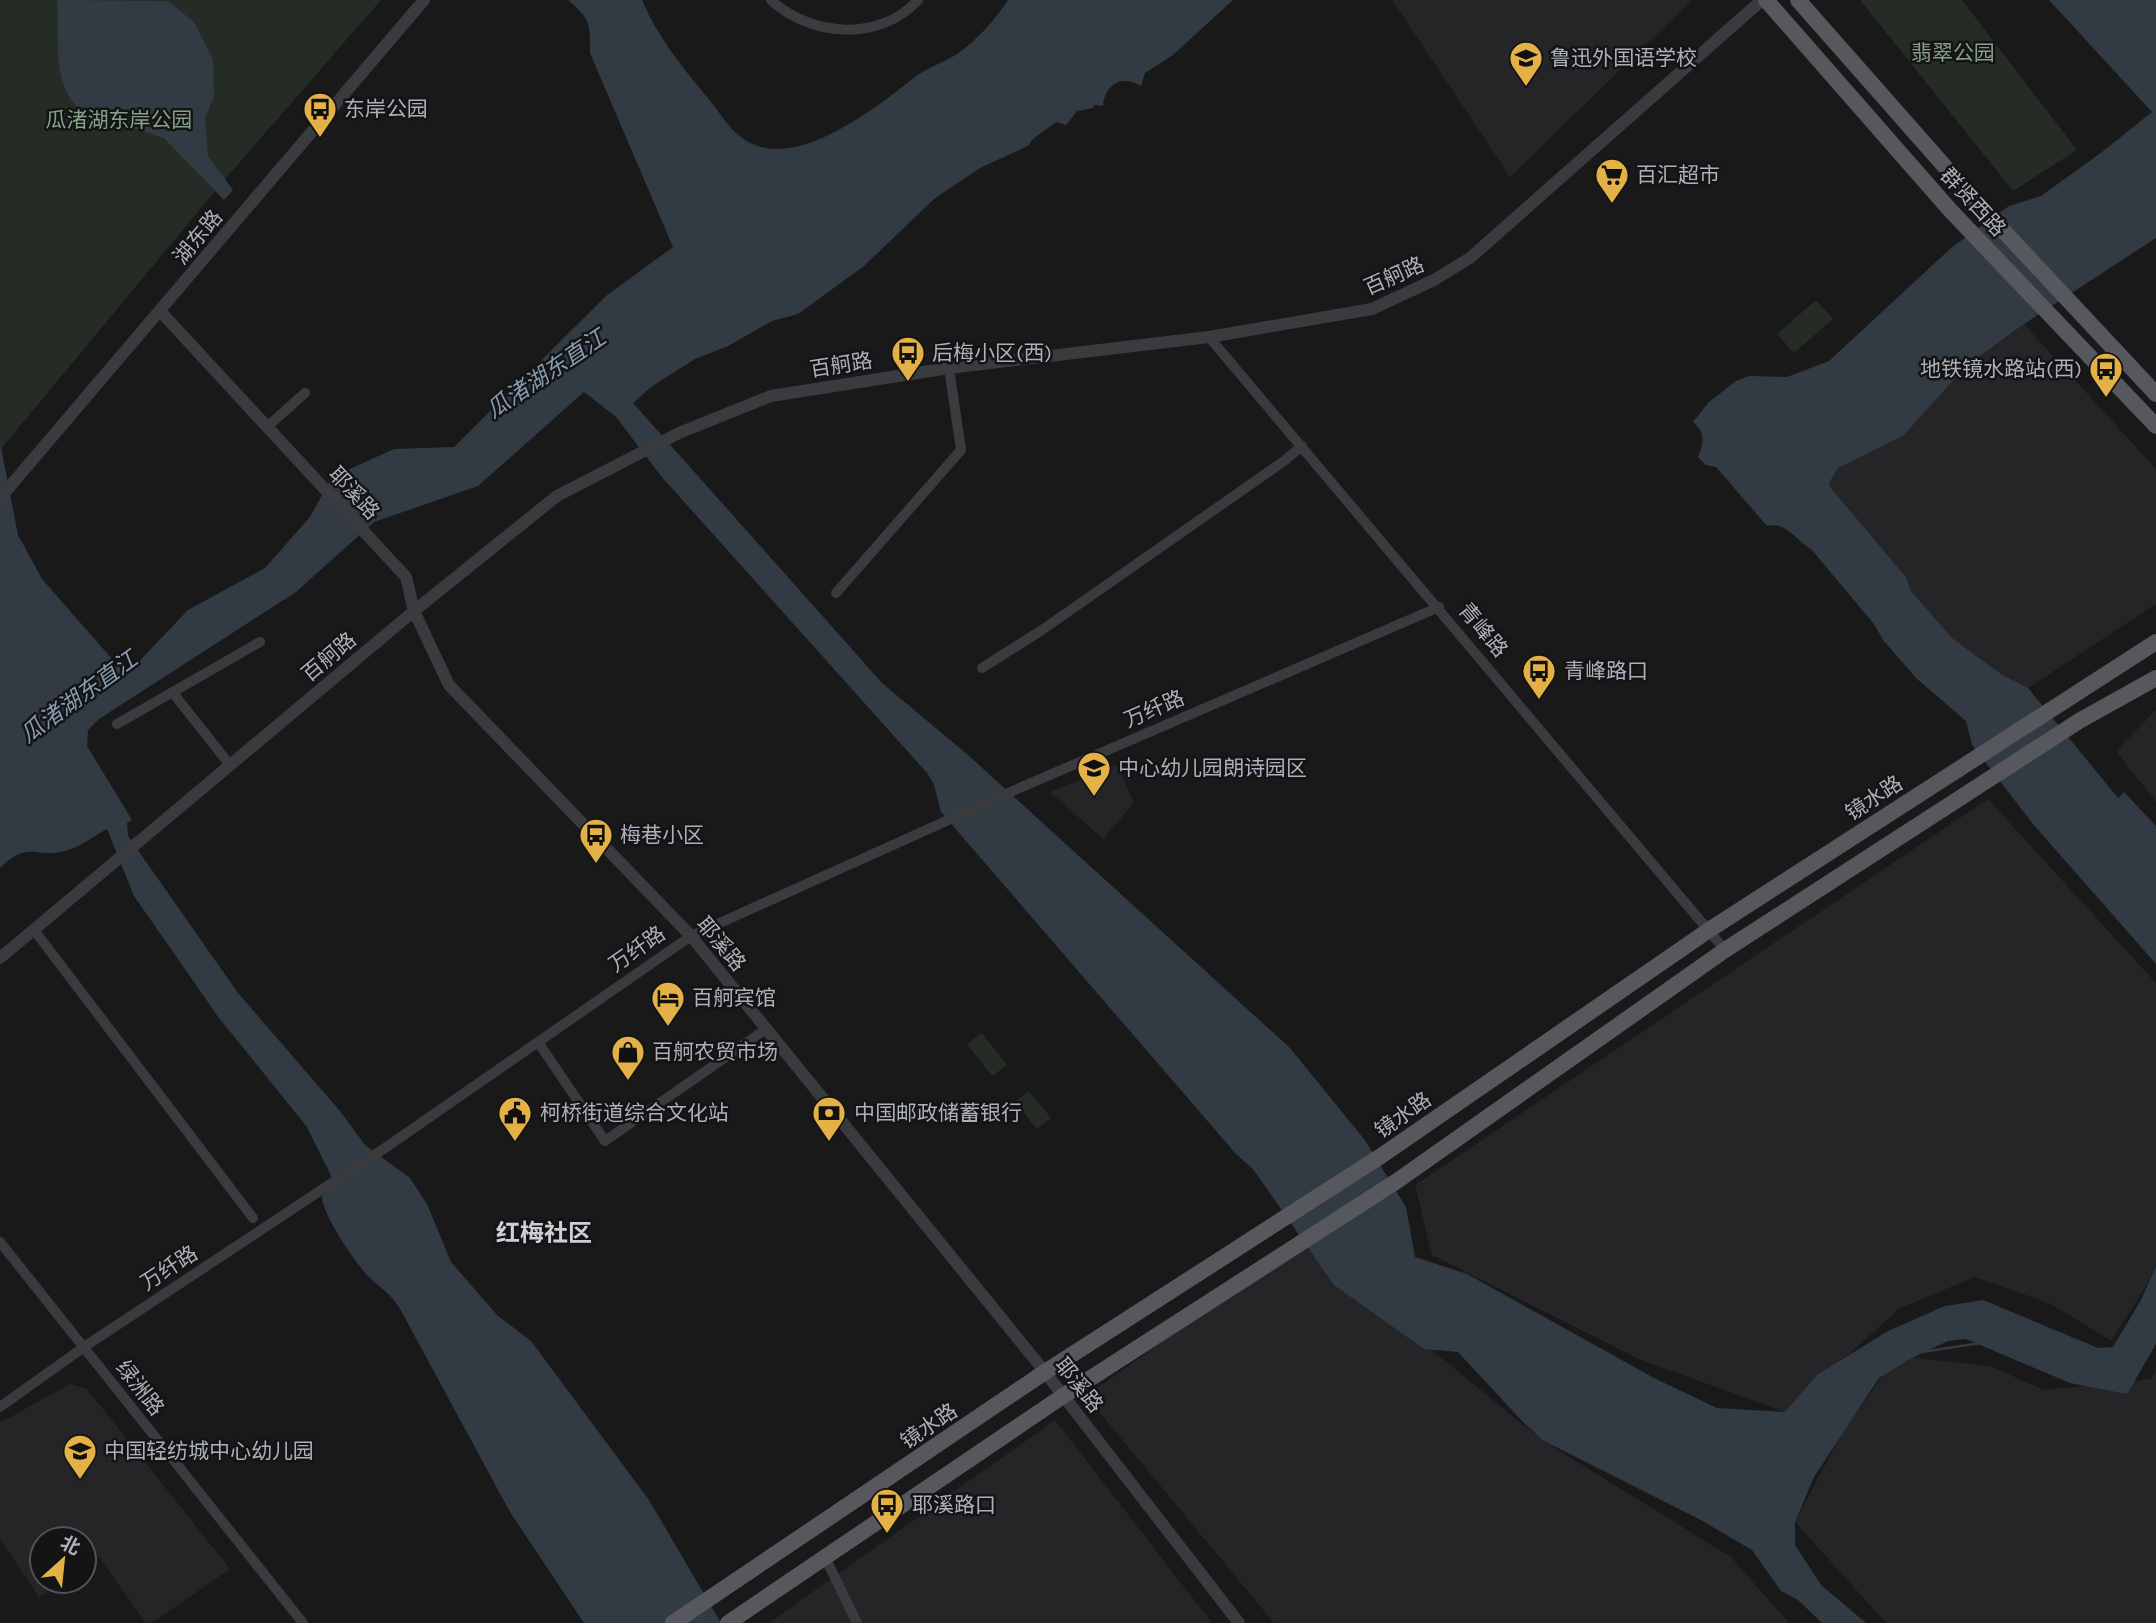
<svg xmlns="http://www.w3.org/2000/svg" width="2156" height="1623" font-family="Karla,'Noto Sans SC',sans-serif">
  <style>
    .built { fill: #252527 }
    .green { fill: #252c26 }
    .water { fill: #323b43 }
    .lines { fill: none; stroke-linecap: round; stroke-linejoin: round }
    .stream { stroke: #323b43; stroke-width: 2.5 }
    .minor { stroke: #3a3b3f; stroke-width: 10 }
    .tertiary { stroke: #3a3b3f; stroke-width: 12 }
    .primary { stroke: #56585e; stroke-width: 16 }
    .labels { text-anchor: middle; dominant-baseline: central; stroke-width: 5; stroke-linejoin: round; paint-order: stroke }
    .park-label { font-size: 21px; fill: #85a287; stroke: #141315 }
    .poi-label { font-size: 21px; fill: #acb0b9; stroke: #141315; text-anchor: start }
    .street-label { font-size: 21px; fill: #acb0b9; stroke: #141315 }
    .water-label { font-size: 23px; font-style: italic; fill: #869cb1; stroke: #141315 }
    .quarter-label { font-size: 24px; font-weight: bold; fill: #cdcfd5; stroke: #141315 }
  </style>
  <rect width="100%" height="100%" fill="#19191a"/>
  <path class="built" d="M1392,0H1692L1510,177Z
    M2024,324L2156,469V604L2028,688L2001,674L1952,638L1911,591L1906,577L1830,487L1829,483L1838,468L1904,435L1966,366Z
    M2156,710V802L2116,751Z
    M1117,765L1134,803L1103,839L1050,792Z
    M1988,799L2156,983V1265L2148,1283L2111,1341L2051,1304L1975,1277L1900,1308L1785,1412L1641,1360L1432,1255L1415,1185Z
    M1301,1243L1542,1440L1731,1557L1789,1623H1274L1086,1396Z
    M1897,1356L1990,1366L2044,1390L2151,1379L2156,1370V1623H1886L1795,1522L1842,1433Z
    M70,1384L87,1389L230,1569L152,1623H146L98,1556L84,1565V1539H42V1581H62L39,1597L0,1539V1423Z
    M1055,1420L1212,1623H769Z"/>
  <path class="green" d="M0,0H381L226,178L0,450Z
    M1860,0H1962L2077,150L2013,191Z
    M1816,300L1833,319L1794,353L1777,334Z
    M982,1033L1007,1065L992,1076L967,1044Z
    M1029,1091L1051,1118L1037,1129L1015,1102Z"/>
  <path class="water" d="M57,0L168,1L194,22L213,59L214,96L205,119L208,156L233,190L224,200L164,138L83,112C50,88 60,36 57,0Z
    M568,0H642C657,36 682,67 707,97C720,112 728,129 745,140C795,173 877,107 915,77C928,67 943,63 957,54C976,41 995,20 1008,0H1233L1173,55L1145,73L1141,86C1121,74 1105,85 1103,106L1094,105L1093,108L1077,111L1066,125L1056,122L1033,139L1028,146L980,168L934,199L864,266L798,314L772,321L728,346L695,359L651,387L633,403L882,683L968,755L1290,1048L1364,1139L1406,1207L1415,1257L1467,1274L1654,1378L1717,1408L1785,1412L1817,1375L1888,1331L1945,1306L1983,1300L2098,1348L2113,1347L2141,1300L2156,1266V1344L2127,1394L2070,1383L1966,1339L1948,1341L1910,1359L1879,1378L1814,1477L1795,1522V1545L1821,1585L1866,1623H1822L1798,1600L1781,1591L1752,1550L1699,1519L1542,1440L1523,1422L1458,1352L1424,1349L1334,1285L1253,1169L1236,1154L941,812L934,785L928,774L661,476L616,417L584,392L478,486L374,522L296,592L99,719L88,730L87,746L132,820L127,823L128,836L238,993L340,1111L365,1145L410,1178L427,1204L451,1262L498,1316L531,1341L649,1500L721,1623H584L510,1512L399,1307C391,1294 379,1287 368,1276C355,1262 323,1216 322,1197L333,1180L307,1127L219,1018L134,896L107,829C95,835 82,846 68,850C37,861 30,838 0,868V442L18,535L42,579L126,675L188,610L265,568L310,517L332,477L394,449L454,447L606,296L673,247L590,53C590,23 591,20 568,0Z
    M2049,0H2156V238L2024,324L1966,366L1904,435L1838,468L1829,483L1830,487L1906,577L1911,591L1952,638L2001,674L2028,688L2118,798L2124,792L2156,826V964L2033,824L1972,745L1966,721L1916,678L1883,640L1874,624L1811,549C1796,541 1787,521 1767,526L1716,467L1706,465L1698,457C1704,442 1706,433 1693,422L1709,402L1736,381L1749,376L1787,377L1829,361L1951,248L2009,206L2041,196L2102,152L2152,112Z"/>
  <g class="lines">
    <path class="stream" d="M1922,1352L1981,1343"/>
    <path class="minor" d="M771,0C811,37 880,42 918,0
      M1209,337L1725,950
      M267,427L305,393
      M836,593L961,450L949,368
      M982,668L1042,630L1284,461L1302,446
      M173,693L230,765
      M117,724L260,642
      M34,930L253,1218
      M538,1042L605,1141L766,1029
      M0,1242L303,1623
      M0,1407L84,1347L388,1146L691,936L1015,790L1439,607
      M825,1557L857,1623"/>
    <path class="tertiary" d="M160,311L406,577L414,611L449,685L691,936L1045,1372L1239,1623
      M0,498L424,0
      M0,958L414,611L557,496L679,433L771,396L949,368L1209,337L1372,309L1434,280L1470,258L1762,0"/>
    <path class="primary" d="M1766,0L1950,210L2156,426
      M1798,0L1969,194L2156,394
      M673,1623L1045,1372L1381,1156L1709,930L2156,642
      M728,1623L1063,1396L1397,1181L1725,950L2079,721L2156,678"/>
  </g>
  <defs>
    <symbol id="school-pin" viewBox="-11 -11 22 30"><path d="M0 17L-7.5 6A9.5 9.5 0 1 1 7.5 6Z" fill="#e4b147" stroke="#141315"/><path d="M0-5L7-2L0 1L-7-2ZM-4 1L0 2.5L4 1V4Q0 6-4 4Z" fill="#111"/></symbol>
    <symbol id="bus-pin" viewBox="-11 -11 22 30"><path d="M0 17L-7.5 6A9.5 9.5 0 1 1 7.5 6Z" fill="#e4b147" stroke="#141315"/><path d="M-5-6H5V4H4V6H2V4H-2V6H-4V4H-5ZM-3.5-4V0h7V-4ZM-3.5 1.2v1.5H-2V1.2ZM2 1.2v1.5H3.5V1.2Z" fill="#111"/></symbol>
    <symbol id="supermarket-pin" viewBox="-11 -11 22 30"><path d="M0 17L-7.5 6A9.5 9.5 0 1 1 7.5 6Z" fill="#e4b147" stroke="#141315"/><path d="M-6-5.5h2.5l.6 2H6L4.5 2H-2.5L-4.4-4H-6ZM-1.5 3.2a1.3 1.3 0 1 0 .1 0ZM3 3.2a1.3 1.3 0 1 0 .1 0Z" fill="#111"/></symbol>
    <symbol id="hotel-pin" viewBox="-11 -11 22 30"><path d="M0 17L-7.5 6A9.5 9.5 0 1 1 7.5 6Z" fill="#e4b147" stroke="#141315"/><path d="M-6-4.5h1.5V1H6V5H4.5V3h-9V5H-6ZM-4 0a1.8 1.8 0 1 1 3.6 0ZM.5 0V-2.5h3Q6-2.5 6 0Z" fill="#111"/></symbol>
    <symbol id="shop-pin" viewBox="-11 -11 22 30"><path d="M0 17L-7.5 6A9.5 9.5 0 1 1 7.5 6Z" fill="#e4b147" stroke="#141315"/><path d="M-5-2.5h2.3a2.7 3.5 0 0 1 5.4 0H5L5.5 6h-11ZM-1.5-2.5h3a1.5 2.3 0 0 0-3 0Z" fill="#111"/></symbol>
    <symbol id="civic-pin" viewBox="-11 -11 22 30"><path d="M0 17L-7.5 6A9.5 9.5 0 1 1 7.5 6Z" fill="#e4b147" stroke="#141315"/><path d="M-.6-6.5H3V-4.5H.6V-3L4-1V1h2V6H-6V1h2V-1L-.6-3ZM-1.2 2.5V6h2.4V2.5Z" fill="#111"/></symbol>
    <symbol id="bank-pin" viewBox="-11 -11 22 30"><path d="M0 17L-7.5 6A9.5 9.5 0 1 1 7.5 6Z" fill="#e4b147" stroke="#141315"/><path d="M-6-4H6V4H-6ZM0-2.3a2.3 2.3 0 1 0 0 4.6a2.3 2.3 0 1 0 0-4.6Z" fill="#111"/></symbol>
  </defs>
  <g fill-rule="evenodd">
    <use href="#school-pin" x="1507" y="39" width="38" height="52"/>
    <use href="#bus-pin" x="301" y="90" width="38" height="52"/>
    <use href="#supermarket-pin" x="1593" y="156" width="38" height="52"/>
    <use href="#bus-pin" x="889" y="334" width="38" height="52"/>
    <use href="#bus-pin" x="2087" y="350" width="38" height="52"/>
    <use href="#bus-pin" x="1520" y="652" width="38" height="52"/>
    <use href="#school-pin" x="1075" y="749" width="38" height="52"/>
    <use href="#bus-pin" x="577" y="816" width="38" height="52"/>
    <use href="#hotel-pin" x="649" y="979" width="38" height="52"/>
    <use href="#shop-pin" x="609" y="1033" width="38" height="52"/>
    <use href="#civic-pin" x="496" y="1094" width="38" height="52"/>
    <use href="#bank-pin" x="810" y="1094" width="38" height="52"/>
    <use href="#school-pin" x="61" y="1432" width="38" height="52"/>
    <use href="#bus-pin" x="868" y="1486" width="38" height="52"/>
  </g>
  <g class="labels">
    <g class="park-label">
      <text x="1953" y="53">翡翠公园</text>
      <text x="119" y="120">瓜渚湖东岸公园</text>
    </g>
    <g class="poi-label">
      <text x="1550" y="58">鲁迅外国语学校</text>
      <text x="344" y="109">东岸公园</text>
      <text x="1636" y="175">百汇超市</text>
      <text x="932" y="353">后梅小区(西)</text>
      <text x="2082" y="369" text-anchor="end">地铁镜水路站(西)</text>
      <text x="1564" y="671">青峰路口</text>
      <text x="1118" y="768">中心幼儿园朗诗园区</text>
      <text x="620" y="835">梅巷小区</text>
      <text x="692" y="998">百舸宾馆</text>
      <text x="652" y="1052">百舸农贸市场</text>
      <text x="540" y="1113">柯桥街道综合文化站</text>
      <text x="854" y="1113">中国邮政储蓄银行</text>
      <text x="104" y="1451">中国轻纺城中心幼儿园</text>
      <text x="912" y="1505">耶溪路口</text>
    </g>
    <g class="street-label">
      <text transform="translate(1973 202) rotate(47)">群贤西路</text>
      <text transform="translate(198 237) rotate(-50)">湖东路</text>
      <text transform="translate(1394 276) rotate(-24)">百舸路</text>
      <text transform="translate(841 365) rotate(-9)">百舸路</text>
      <text transform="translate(354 493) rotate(47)">耶溪路</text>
      <text transform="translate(1483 630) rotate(50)">青峰路</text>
      <text transform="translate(329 657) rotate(-40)">百舸路</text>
      <text transform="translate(1154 709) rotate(-23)">万纤路</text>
      <text transform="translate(1874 798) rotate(-33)">镜水路</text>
      <text transform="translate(721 944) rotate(50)">耶溪路</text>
      <text transform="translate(637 949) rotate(-35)">万纤路</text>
      <text transform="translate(1403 1115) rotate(-35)">镜水路</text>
      <text transform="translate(169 1268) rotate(-33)">万纤路</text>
      <text transform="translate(1079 1385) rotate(52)">耶溪路</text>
      <text transform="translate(140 1388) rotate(52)">绿洲路</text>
      <text transform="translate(929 1426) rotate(-34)">镜水路</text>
    </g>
    <g class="water-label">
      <text transform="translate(546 374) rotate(-34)">瓜渚湖东直江</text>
      <text transform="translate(79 697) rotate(-36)">瓜渚湖东直江</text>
    </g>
    <g class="quarter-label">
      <text x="544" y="1233">红梅社区</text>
    </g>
  </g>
  <g transform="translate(63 1560) rotate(27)"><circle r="33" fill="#141315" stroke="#515257" stroke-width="2"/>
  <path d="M0-5L12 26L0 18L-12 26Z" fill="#e4b147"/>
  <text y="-10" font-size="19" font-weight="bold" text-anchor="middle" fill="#acb0b9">北</text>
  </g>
</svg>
